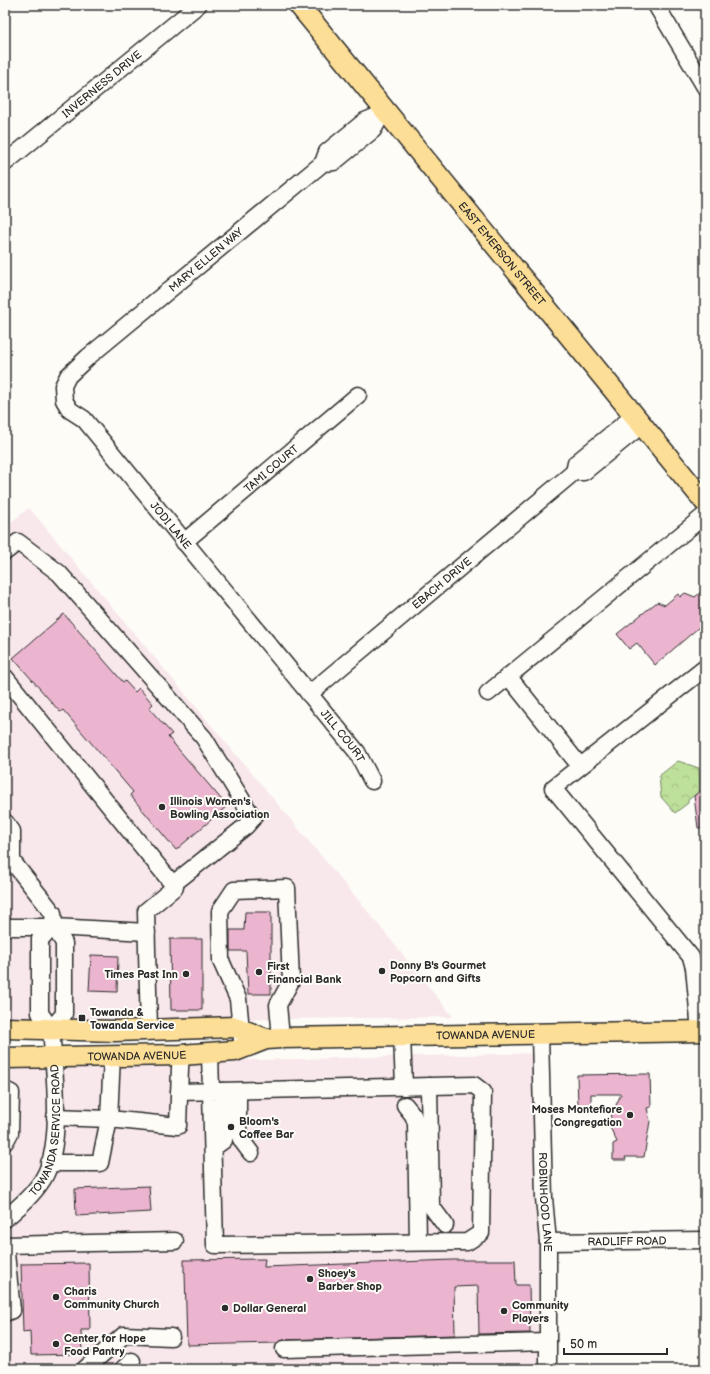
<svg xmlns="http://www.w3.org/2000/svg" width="710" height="1374" font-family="'Balsamiq Sans',sans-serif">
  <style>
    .built { fill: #f8e7eb }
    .forest { fill: url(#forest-crowns); stroke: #748662 }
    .building { fill: #ebb5cf; stroke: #2b2b2b }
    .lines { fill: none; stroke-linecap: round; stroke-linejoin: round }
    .minor-casing { stroke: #2b2b2b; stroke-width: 19 }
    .major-casing { stroke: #2b2b2b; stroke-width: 23 }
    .minor { stroke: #fdfcf7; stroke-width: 16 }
    .major { stroke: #fdde96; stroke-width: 20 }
    .poi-dot { fill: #2b2b2b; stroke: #fdfcf7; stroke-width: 1.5 }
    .labels { text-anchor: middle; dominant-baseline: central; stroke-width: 4; stroke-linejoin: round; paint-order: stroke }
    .street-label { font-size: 11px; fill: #2b2b2b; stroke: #fdfcf7 }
    .poi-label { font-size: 11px; font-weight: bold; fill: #2b2b2b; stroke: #fdfcf7; text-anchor: start }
  </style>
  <defs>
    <pattern id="forest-crowns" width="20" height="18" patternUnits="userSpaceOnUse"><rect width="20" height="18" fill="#bde09a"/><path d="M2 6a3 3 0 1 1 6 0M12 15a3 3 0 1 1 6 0" fill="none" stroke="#a3c085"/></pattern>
  </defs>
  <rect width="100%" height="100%" fill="#fdfcf7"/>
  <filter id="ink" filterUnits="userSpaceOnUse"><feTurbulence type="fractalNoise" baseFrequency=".025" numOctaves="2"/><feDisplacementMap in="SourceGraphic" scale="8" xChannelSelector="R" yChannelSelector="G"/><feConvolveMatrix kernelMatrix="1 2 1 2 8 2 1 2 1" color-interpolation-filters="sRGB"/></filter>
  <g filter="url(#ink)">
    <path class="built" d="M29,508L364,907L453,1017L5,1022V527Z
      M548,1053L555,1369H12L5,1340V1066Z"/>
    <path class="forest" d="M678,761L699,768L700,791L688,800V803L675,813L661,797L659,776Z"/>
    <path class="building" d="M705,589V622L655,665L637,643L629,649L617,634L657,602L665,605L678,594L680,597L685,593L695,597Z
      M64,614L123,682L125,681L135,692L139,688L153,704L149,708L172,734L168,737L227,806L176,850L130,795L133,792L63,710L60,712L13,658Z
      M705,787V828H698L694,796Z
      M245,912H271V994H248L246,951H230V930H244Z
      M170,939H202V1010H171Z
      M91,955L118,956L117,992L89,991Z
      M650,1074L651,1107L647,1108L650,1121L644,1157H625L626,1160H613V1144L617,1142L608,1123L621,1094H591V1109L578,1105L577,1075Z
      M149,1186L151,1212L76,1216L75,1189Z
      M265,1259L264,1267L453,1260H515L516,1285H529L530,1333L479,1334L478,1286L454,1287L455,1335L284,1340L277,1343L187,1345L185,1272H184V1260Z
      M89,1263L90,1330H81L82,1354L31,1355L30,1331L23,1332L21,1264Z"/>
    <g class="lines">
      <defs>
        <g id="minor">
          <path d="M656,5L705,87"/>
          <path id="s1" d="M5,163L198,5"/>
          <path id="s2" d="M323,163L334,162L373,130L382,114L365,121L327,152L323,163L88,357L68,376L63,386L64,400L70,410L84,419L357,752L372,781"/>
          <path d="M634,423H625L576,463L574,472H584L633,432L634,423L638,420"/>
          <path id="s3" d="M184,542L358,395"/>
          <path d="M5,552L18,542L59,573L204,738L253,818L246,826L173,884"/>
          <path d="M508,676L580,766"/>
          <path d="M5,677L175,887L146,911L149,1030"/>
          <path d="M488,693L705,515"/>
          <path id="s4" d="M309,694L574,472"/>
          <path d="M5,822L12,831V861L53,913L54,927L64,943V1014L51,1029"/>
          <path d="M5,927H54L147,932"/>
          <path d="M51,1029L40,1013V939L54,927"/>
          <path d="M700,1031L694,968L691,957L553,788L705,668"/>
          <path id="s5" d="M540,1034L544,1198L548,1242V1369"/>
          <path d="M402,1036L404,1087"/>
          <path d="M242,1040L238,999L221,961L220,911L234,890L287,888L291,981L278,1005L281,1038"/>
          <path d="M112,1056L109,1119L178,1126L180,1068L181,1055"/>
          <path d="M429,1086L431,1206L445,1225"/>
          <path d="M5,1090L11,1093L10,1133L5,1142"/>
          <path d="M238,1091V1132L242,1141L251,1153"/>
          <path d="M179,1092C277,1090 376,1087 474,1085L483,1092L481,1233L467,1242L215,1245L210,1053"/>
          <path d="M405,1105L413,1115L416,1123L418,1242"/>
          <path d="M213,1148L224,1140L223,1091"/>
          <path d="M49,1163H100L109,1119L55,1117"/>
          <path id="s6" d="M5,1219C19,1207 33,1195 43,1179C64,1146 54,1068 51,1029"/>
          <path id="s7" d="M548,1242L705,1240"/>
          <path d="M5,1244L12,1310L5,1313"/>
          <path d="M6,1245L175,1241"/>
          <path d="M284,1349L548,1342"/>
          <path d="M85,1369L124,1335L171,1337"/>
          <path d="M123,1369L132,1361"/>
        </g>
        <g id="major">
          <path id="s8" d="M299,5L705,502"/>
          <path d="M5,1028L115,1031L235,1027L266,1039"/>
          <path id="s9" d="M5,1058L181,1055L235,1051L266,1039L281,1038L705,1031"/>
        </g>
      </defs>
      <use href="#minor" class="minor-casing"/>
      <use href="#major" class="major-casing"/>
      <use href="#minor" class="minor"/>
      <use href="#major" class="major"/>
    </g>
  </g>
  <g class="poi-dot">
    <circle cx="162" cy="807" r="4"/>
    <circle cx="382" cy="971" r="4"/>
    <circle cx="259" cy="972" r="4"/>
    <circle cx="186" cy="974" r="4"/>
    <rect x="78" y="1014" width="8" height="8" rx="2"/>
    <circle cx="630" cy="1115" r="4"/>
    <circle cx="231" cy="1127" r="4"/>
    <circle cx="310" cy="1279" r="4"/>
    <circle cx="56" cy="1297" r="4"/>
    <circle cx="225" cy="1308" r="4"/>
    <circle cx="504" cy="1311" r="4"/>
    <circle cx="56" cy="1344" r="4"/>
  </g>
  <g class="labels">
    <g class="street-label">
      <text stroke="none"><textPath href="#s1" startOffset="125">INVERNESS DRIVE</textPath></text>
      <text stroke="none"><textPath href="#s8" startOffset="321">EAST EMERSON STREET</textPath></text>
      <text transform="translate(206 260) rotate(-40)">MARY ELLEN WAY</text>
      <text stroke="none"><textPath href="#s3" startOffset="114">TAMI COURT</textPath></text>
      <text stroke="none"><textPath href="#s2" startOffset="682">JODI LANE</textPath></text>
      <text stroke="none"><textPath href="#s4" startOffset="173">EBACH DRIVE</textPath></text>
      <text stroke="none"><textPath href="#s2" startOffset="954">JILL COURT</textPath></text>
      <text stroke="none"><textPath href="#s9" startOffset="483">TOWANDA AVENUE</textPath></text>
      <text stroke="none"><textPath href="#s9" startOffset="132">TOWANDA AVENUE</textPath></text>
      <text stroke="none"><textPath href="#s6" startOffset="104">TOWANDA SERVICE ROAD</textPath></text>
      <text stroke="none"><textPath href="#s5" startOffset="168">ROBINHOOD LANE</textPath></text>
      <text stroke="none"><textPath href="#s7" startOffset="79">RADLIFF ROAD</textPath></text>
    </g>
    <g class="poi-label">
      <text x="170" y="801">Illinois Women's<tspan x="170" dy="13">Bowling Association</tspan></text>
      <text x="390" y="965">Donny B's Gourmet<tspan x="390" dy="13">Popcorn and Gifts</tspan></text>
      <text x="267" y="966">First<tspan x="267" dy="13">Financial Bank</tspan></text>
      <text x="178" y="974" text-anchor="end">Times Past Inn</text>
      <text x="90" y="1012">Towanda &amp;<tspan x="90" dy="13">Towanda Service</tspan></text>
      <text x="622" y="1109" text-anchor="end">Moses Montefiore<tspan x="622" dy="13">Congregation</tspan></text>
      <text x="239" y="1121">Bloom's<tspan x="239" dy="13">Coffee Bar</tspan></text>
      <text x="318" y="1273">Shoey's<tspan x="318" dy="13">Barber Shop</tspan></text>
      <text x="64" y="1291">Charis<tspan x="64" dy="13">Community Church</tspan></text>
      <text x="512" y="1305">Community<tspan x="512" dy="13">Players</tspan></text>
      <text x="233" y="1308">Dollar General</text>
      <text x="64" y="1338">Center for Hope<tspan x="64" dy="13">Food Pantry</tspan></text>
    </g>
  </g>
  <rect width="710" height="1374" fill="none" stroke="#fdfcf7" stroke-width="20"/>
  <rect x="10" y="10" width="690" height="1354" fill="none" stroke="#2b2b2b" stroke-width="1.5" filter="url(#ink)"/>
  <path d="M564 1348v6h103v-6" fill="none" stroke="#2b2b2b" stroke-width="2"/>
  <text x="570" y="1348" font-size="12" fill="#2b2b2b" stroke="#fdfcf7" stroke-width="3" paint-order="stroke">50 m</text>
</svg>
